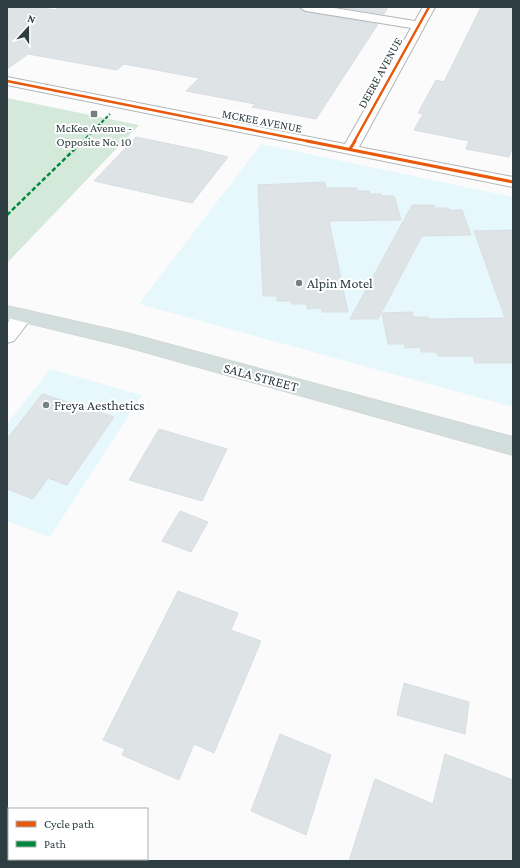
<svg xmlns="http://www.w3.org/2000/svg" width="520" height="868" font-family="'Crimson Pro',serif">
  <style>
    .built { fill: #e7f8fc }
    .green { fill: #d4e9d9 }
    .building { fill: #dee3e6; stroke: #d9dee3 }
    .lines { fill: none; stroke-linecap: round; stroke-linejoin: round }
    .minor-casing { stroke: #b0b7b9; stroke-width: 2 }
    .trunk-casing { stroke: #d3d7d7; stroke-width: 2 }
    .minor { fill: #fefefe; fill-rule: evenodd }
    .trunk { fill: #d1dedc; fill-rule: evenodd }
    .quiet-far1 { stroke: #00873e; stroke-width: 2; stroke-dasharray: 3.5 2; stroke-linecap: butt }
    .quiet { stroke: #00873e; stroke-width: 2.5; stroke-dasharray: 4.5 2.5; stroke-linecap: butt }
    .cycleway-far1-casing { stroke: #fff; stroke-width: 4 }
    .cycleway-casing { stroke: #fff; stroke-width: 5 }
    .cycleway-far1 { stroke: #e8590c; stroke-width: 2.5 }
    .cycleway { stroke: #e8590c; stroke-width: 3 }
    .poi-dot { fill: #758082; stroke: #fff; stroke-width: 1.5 }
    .labels { text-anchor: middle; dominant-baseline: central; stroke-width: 4; stroke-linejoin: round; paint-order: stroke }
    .far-street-label { font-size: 12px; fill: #2d3d41; stroke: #fff }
    .far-poi-label { font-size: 12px; fill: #2d3d41; stroke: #fff }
    .poi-label { font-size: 14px; fill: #2d3d41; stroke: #fff; text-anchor: start }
    .street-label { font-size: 14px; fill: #2d3d41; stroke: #fff }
  </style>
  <rect width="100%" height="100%" fill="#fbfbfb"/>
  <path class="built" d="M261,144L513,197V407L139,304Z
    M50,369L142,395L50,537L7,521V424Z"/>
  <path class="green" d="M7,98L139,125L7,263Z"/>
  <path class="building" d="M7,7H35L56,10L57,7H298L306,12L378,24L316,119L252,107L255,104L186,91L199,78L124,64L117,70L28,54L7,69Z
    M337,7H388L384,14Z
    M481,7H513V145L509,157L466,149L469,141L414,130L423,114L418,113L436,80L444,82Z
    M136,137L199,150L228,157L192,203L94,181Z
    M325,182L326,188H357V191H369L370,194H381L382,196H394L401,220L329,221L348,312H322V308L307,309V304H292V301H277V296H263L258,185Z
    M412,205H434L435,208H448L449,210H462L471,235L422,236L378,319H350Z
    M513,230V363H475L473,356H438L437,352H421V347L405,348L404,344H388L382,313L412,312L413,317H428L429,319L505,318L474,231Z
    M42,394L114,417L67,485L48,478L33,499L7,489V439Z
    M159,429L227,449L202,501L129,480Z
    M180,511L208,522L191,552L162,541Z
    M178,591L238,613L231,630L261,641L214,753L194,744L179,780L122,755L125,749L103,740Z
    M404,683L469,702L465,734L397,715Z
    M280,734L331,755L306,835L251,811Z
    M445,754L513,780V861H349L375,779L433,804Z"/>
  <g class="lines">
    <defs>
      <path id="minor" d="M300,7H328L415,21L423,7H435L359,147L513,177V187L7,85V77L345,144L411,28L306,11L302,9Z
        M23,310L30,311L33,316L14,341L7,343C7,328 5,314 23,310Z"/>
      <path id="trunk" d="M7,306L127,333L513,437V455L127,347L7,318Z"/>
    </defs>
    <use href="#minor" class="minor-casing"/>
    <use href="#trunk" class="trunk-casing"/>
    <use href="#minor" class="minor"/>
    <use href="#trunk" class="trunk"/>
    <path class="quiet-far1" d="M82,142L110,114"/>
    <path class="quiet" d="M7,215L83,141"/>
    <defs>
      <path id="cycleway-far1" d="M7,81L312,142
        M354,142L429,7"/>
      <path id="cycleway" d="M307,141L513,182
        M350,149L355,141"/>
    </defs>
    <use href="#cycleway-far1" class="cycleway-far1-casing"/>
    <use href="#cycleway" class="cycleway-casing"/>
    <use href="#cycleway-far1" class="cycleway-far1"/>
    <use href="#cycleway" class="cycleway"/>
  </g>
  <g class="poi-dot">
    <rect x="90" y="110" width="8" height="8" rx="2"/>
    <circle cx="299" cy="283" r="4"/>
    <circle cx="46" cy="405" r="4"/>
  </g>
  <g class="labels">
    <g class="far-street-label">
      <text transform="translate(380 73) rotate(-61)">DEERE AVENUE</text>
      <text transform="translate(262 121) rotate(11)">MCKEE AVENUE</text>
    </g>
    <g class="far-poi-label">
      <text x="94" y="128">McKee Avenue -<tspan x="94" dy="14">Opposite No. 10</tspan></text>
    </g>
    <g class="poi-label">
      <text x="307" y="283">Alpin Motel</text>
      <text x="54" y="405">Freya Aesthetics</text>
    </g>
    <g class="street-label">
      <text transform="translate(261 377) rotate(15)">SALA STREET</text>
    </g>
  </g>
  <rect width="520" height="868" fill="none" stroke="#2d3d41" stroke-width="16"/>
  <rect x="8" y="808" width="140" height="52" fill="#ffffff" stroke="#abb1b3"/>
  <rect x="16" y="821" width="20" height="6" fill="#e8590c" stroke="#abb1b3"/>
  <text x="44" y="828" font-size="12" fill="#2d3d41">Cycle path</text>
  <rect x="16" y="841" width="20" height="6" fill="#00873e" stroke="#abb1b3"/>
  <text x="44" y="848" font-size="12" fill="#2d3d41">Path</text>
  <g transform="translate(28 28) rotate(21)" stroke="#ffffff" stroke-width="3" paint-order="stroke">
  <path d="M0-3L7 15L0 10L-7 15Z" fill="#2d3d41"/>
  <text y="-6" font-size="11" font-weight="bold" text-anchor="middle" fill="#2d3d41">N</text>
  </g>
</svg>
